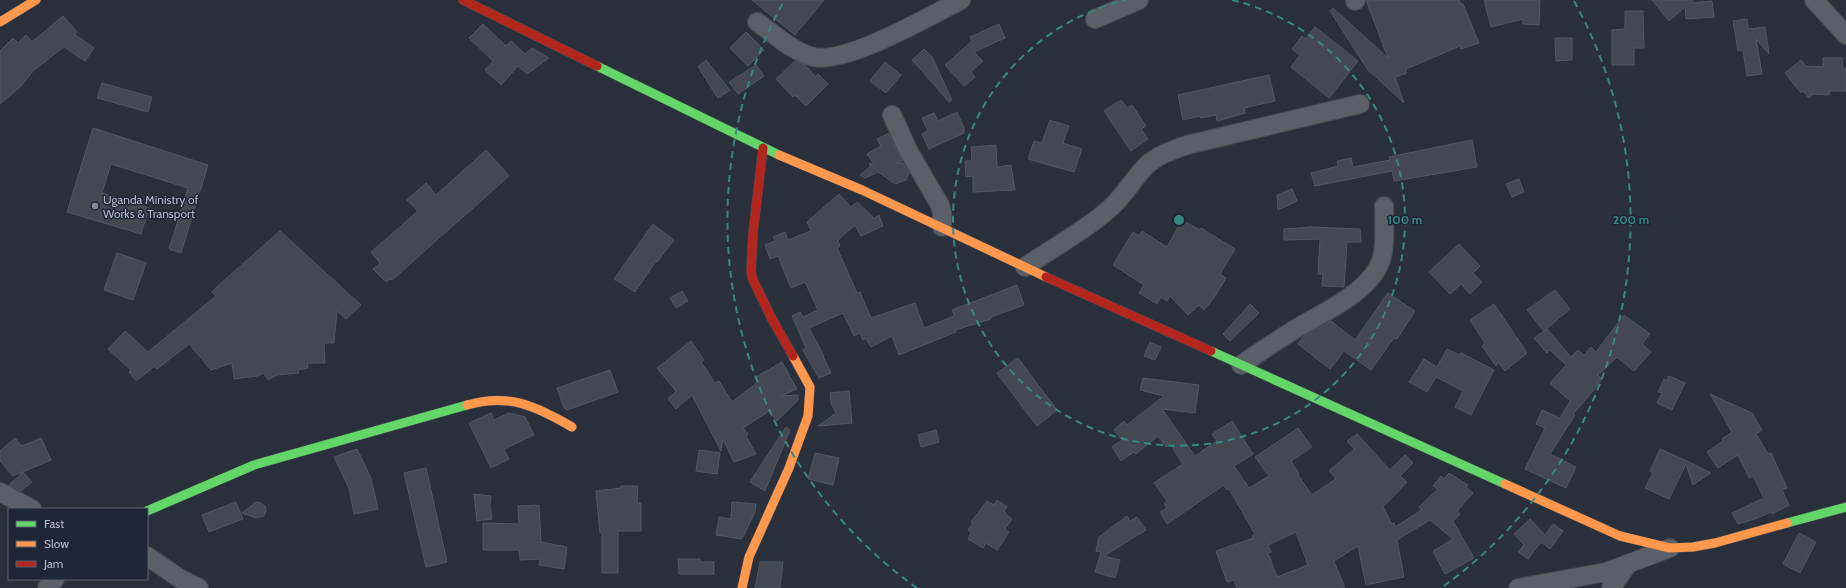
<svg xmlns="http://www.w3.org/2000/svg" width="1846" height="588" font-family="Cabin,sans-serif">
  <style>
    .building { fill: #434852; stroke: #525862; fill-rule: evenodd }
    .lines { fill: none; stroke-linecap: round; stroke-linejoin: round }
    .street-casing { stroke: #474b53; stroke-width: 20 }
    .fast-casing { stroke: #474b53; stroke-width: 10 }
    .slow-casing { stroke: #474b53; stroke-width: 10 }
    .jam-casing { stroke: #474b53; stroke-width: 10 }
    .street { stroke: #5b5f67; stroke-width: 18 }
    .fast { stroke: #63d668; stroke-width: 9 }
    .slow { stroke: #ff974d; stroke-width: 9 }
    .jam { stroke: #b3261e; stroke-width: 9 }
    .ring { fill: none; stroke: #388785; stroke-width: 2; stroke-dasharray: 7 5 }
    .poi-dot { fill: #848a99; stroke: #1d2536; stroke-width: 1.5 }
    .labels { text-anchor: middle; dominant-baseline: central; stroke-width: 3; stroke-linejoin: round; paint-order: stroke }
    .poi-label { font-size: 12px; fill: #b5bbcb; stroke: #1d2536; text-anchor: start }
    .centre { fill: #388785; stroke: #1d2536; stroke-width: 2 }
    .ring-label { font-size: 12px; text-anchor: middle; font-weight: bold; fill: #388785; stroke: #1d2536; stroke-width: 3; stroke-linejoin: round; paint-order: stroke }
  </style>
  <rect width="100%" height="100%" fill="#2a303b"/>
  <path class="building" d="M752,0H824L795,35Z
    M1366,0H1459L1461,4H1463L1479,43L1461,49L1460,46L1406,69L1407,73L1395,77L1404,103L1368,70L1330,11L1333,8L1388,58Z
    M1484,0H1540L1539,25L1523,24V19L1491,27Z
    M1652,0H1694L1691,3L1712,1L1714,17L1686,19L1685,7L1669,21Z
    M1625,11H1643L1644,48H1634V65H1612V30L1625,29Z
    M63,16L77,32L74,34L94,48L85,61L64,47L34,70L20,87L0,104V51L13,38L18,43L26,35L32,42Z
    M1747,19L1748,29L1765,27L1769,54L1756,39L1762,74L1747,76L1743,50L1738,51L1733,21Z
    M483,24L506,46L511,41L525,54L532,48L549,58L527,74L518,66L501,85L485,70L493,61L469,38Z
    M999,24L1005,38L974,52L983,61L971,72L975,77L964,86L945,65L972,41L970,37Z
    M1315,27L1358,61L1329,98L1291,67L1300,55L1292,49L1302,36L1306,39Z
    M746,32L764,50L748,66L730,48Z
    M1555,38H1572V60L1556,61Z
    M924,49L932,57L952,100L949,102L912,60Z
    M1823,58H1843L1842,68H1846V91H1829V95L1813,94L1809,98L1803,91L1801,93L1785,73L1801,60L1806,66L1823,67Z
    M706,60L730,90L718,98L698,67Z
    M795,61L805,65L816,77L818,74L828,84L806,106L795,95L793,97L776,79Z
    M885,62L901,75L886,93L870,81Z
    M756,65L764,76L738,94L729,82Z
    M1269,75L1275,101L1244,108L1245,113L1217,121L1216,115L1201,118L1200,116L1183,120L1178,95Z
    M102,83L152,97L148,112L97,98Z
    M1121,100L1127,108L1132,105L1146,126L1141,129L1148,139L1131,151L1104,111Z
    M957,112L964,128V133L929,149L922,134L928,131L922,118L934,113L938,121Z
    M1050,120L1069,126L1063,143L1082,149L1074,172L1028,159L1034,141L1042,143Z
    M93,128L208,165L181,253L169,249L188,188L111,164L102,193L149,208L141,234L67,212Z
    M889,133L902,161L896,163H903L909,173L906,180L895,184L878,172L865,178L860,175L871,166L869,164L873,163L867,154L881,146L877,139Z
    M1472,140L1477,167L1394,181L1392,171L1315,186L1311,173L1338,166L1337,161L1351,158L1353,167L1390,160L1389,157Z
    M996,145L997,167L1011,165L1015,190L973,192V176L966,177L965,161H972L971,147Z
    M486,150L509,176L392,280L390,279L386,282L373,269L380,263L371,252L418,211L407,200L426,183L436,195Z
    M1519,179L1524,192L1512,197L1506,184Z
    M1292,189L1297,201L1278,210L1277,195Z
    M839,194L851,207L857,202L874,218L879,215L883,226L861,236L855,225L838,240L840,246L837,248L857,293L860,292L871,318L915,303L924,328L954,316L952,310L1017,285L1024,305L991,317V319L955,330L956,332L899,355L892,336L871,347L866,338L863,340L860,333L854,336L843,313L809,328L824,356H823L831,373L819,378L803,350L806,348L792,316L800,312L803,317L818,310L805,282L791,288L778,256L770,259L765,245L775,241L773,237L785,232L788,240L811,231L807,222Z
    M1182,220L1200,230L1201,228L1235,249L1220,274L1226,278L1214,298L1204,310L1199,305L1188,315L1170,296L1167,301L1161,297L1157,304L1139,293L1144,285L1113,265L1133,232L1139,236L1142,231L1167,247Z
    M653,224L674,240L657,262L656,261L635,292L614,279Z
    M1312,227L1360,229L1361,242H1347L1344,287L1322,286L1323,274H1318L1320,239L1284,240V229Z
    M280,231L361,305L346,319L337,311L334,343H324L325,363H307L308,368L298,370L299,373L277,375L268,380L264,373L257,376L234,379L232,363L211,370L189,344L157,369L155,366L136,381L129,372L131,370L108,349L125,331L148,352L216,296L212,292L219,285Z
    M1459,244L1480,266L1473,273L1482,282L1470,294L1461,284L1450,294L1429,272Z
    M117,253L146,263L133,300L104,290Z
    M1555,290L1570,309L1544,331L1527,310Z
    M682,291L688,301L676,308L670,298Z
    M1388,293L1415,311L1397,339L1394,338L1371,370L1344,351L1330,369L1298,344L1304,336L1331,321L1355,340Z
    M1250,304L1259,313L1230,341L1223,334Z
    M1494,304L1527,353L1505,371L1498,362L1496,366L1482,346L1485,343L1470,320Z
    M1624,315L1650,334L1642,344L1651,352L1634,371L1617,357L1598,375L1602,379L1597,384L1598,385L1573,414L1575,415L1550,454L1576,467L1566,488L1525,469L1545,428L1536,424L1542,410L1560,418L1570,401L1550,383L1566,365L1550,350L1547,353L1534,338L1547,329L1571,357L1578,350L1584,355L1591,347L1596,352Z
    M691,341L704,360L701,362L715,383L719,381L732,402L758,382L756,377L782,362L797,389L781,396L798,395V400L777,421L769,411L743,428L748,434L746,436L756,454L734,462L723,439L721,451L692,395L676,409L668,399L676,391L657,368Z
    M1150,342L1161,347L1155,360L1144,356Z
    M1447,349L1459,355L1461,353L1494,370L1471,415L1455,407L1463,391L1436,377L1427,392L1409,382L1424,359L1437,367Z
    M1018,358L1057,410L1037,426L997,373Z
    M610,370L618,392L567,410L564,408L557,388Z
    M1669,376L1685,383L1672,410L1657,403L1662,393L1658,392L1664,379L1667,381Z
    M1143,378L1199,385L1195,413L1162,409L1195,456L1217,441L1212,434L1232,421L1253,454L1234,466L1249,488L1269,476L1255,457L1298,428L1312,447L1291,461L1299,474L1298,475L1312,495L1336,479L1329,471L1354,449L1347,441L1357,434L1390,470L1405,455L1413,463L1400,476L1407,482L1383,507L1392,524L1394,523L1395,527L1422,510L1419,507L1438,489L1433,486L1441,476L1444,479L1449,473L1468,485L1466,487L1473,493L1457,511L1460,514L1453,521L1474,558L1445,574L1433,551L1453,539L1430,520L1397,540L1404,577L1366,585L1358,546L1334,561L1345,588H1237L1234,580L1227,582L1216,551L1253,538L1252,536L1255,534L1229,489L1227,490L1224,485L1167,524L1160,512L1167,508L1164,503L1167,501L1154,483L1183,464L1170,444L1166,447L1158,436L1136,454L1134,452L1121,461L1112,447L1122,440L1114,430L1124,421L1127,425L1164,396L1140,390ZM1296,532L1308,565L1277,577L1268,553L1271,552L1268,545Z
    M849,391L852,423L818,426L836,413L831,403L830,393Z
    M1710,394L1752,413L1762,430L1756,434L1768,454L1771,453L1787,488L1782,490L1789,505L1772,514L1771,512L1755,519L1738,524L1732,513L1764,498L1753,476L1749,478L1738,455L1718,468L1707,452L1723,441L1722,439L1732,432Z
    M491,413L494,420L509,413L525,417L534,435L504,449L509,459L491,468L469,423Z
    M786,427L790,430L765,491L750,482Z
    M936,430L939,442L921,447L918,435Z
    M15,438L22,446L41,438L51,460L13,476L0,461V451Z
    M357,449L371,478L378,509L354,514L349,488L334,457Z
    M1660,449L1687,461L1711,473L1693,485L1686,464L1669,499L1645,488L1653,473L1650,471Z
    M699,450L720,453L717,474L696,471Z
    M815,453L839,458L833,485L808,479Z
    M426,468L447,562L426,567L404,473Z
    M23,472L32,482L21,491L9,485Z
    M621,486H638L637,503H641V531H618V573H602V533H600L596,491L621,488Z
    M474,494L491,496L490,507L492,519L477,521Z
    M997,500L1007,507L1004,511L1006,513L1005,514L1012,519L1005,529L1009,532L997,550L986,543L983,548L968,539L971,533L968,530L973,523L971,522L987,501L994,505Z
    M236,502L243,519L209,532L202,515Z
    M256,502L261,503L265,506L266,511L264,516L256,518L242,513Z
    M732,502L756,504L755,512L742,539L716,535L719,517L731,519Z
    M539,505L541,542L567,547L564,569L539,565L540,559L520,560L519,550H483V523L519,524L518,506Z
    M1127,516L1130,521L1137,517L1146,530L1104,556L1120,560L1115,578L1095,572L1101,552L1096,551L1099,537Z
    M1530,519L1545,535L1553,524L1563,531L1550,549L1541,542L1528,559L1518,552L1524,545L1514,534Z
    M1799,533L1816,542L1800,573L1783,564Z
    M678,559H700V562H714V574H679Z
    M760,562H783L780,588H755Z"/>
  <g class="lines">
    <defs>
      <path id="street" d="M1814,0L1846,35
        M1355,1L1356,0
        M1095,19L1139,0
        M757,22C774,34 793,52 814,57C847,64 930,16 961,0
        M892,115L909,152L940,205L942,213V227
        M1025,267C1052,248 1083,232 1108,210C1124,197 1132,180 1146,166C1157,155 1173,150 1187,145L1360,104
        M1241,365C1259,352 1278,340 1297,328C1324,312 1373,291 1382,257C1386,241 1384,222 1384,206
        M0,492L32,509
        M147,556L179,578L199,588
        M47,588L55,579
        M1518,588L1606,572L1670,548
        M1611,588L1628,564"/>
      <path id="fast" d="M597,66L779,155
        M1211,351L1505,484
        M147,511L254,465L467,405
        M1787,523L1846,507"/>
      <path id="slow" d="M0,22L36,0
        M779,155L862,190L1046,277
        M467,405C509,393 536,406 572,427
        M1505,484L1620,536L1670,548L1693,547L1715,543L1787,523
        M742,588L749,557L789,468L808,416L810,387L793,356"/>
      <path id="jam" d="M463,0L597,66
        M763,148L753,233L751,272L753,280L772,319L793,356
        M1046,277L1211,351"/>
    </defs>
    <use href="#street" class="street-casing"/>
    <use href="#fast" class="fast-casing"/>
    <use href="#slow" class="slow-casing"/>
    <use href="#jam" class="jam-casing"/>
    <use href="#street" class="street"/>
    <use href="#fast" class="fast"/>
    <use href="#slow" class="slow"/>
    <use href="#jam" class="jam"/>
  </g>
  <g class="ring">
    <path d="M1232 0A226 226 0 1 1 1126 0"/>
    <path d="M917 588A452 452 0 0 1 784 1M1574 1A452 452 0 0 1 1441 588"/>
  </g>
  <circle class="poi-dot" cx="95" cy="206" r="4"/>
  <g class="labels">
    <g class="poi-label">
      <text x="103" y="199">Uganda Ministry of<tspan x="103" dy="14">Works &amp; Transport</tspan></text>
    </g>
  </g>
  <circle cx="1179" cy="220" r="6" class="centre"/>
  <g class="ring-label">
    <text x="1405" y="224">100 m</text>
    <text x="1631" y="224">200 m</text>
  </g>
  <rect x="8" y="508" width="140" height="72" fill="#1d2536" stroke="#5a6172"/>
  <rect x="16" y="521" width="20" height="6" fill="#63d668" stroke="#5a6172"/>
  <text x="44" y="528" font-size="12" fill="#b5bbcb">Fast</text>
  <rect x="16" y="541" width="20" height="6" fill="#ff974d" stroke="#5a6172"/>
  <text x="44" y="548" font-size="12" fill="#b5bbcb">Slow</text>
  <rect x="16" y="561" width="20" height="6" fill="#b3261e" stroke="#5a6172"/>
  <text x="44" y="568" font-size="12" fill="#b5bbcb">Jam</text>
</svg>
